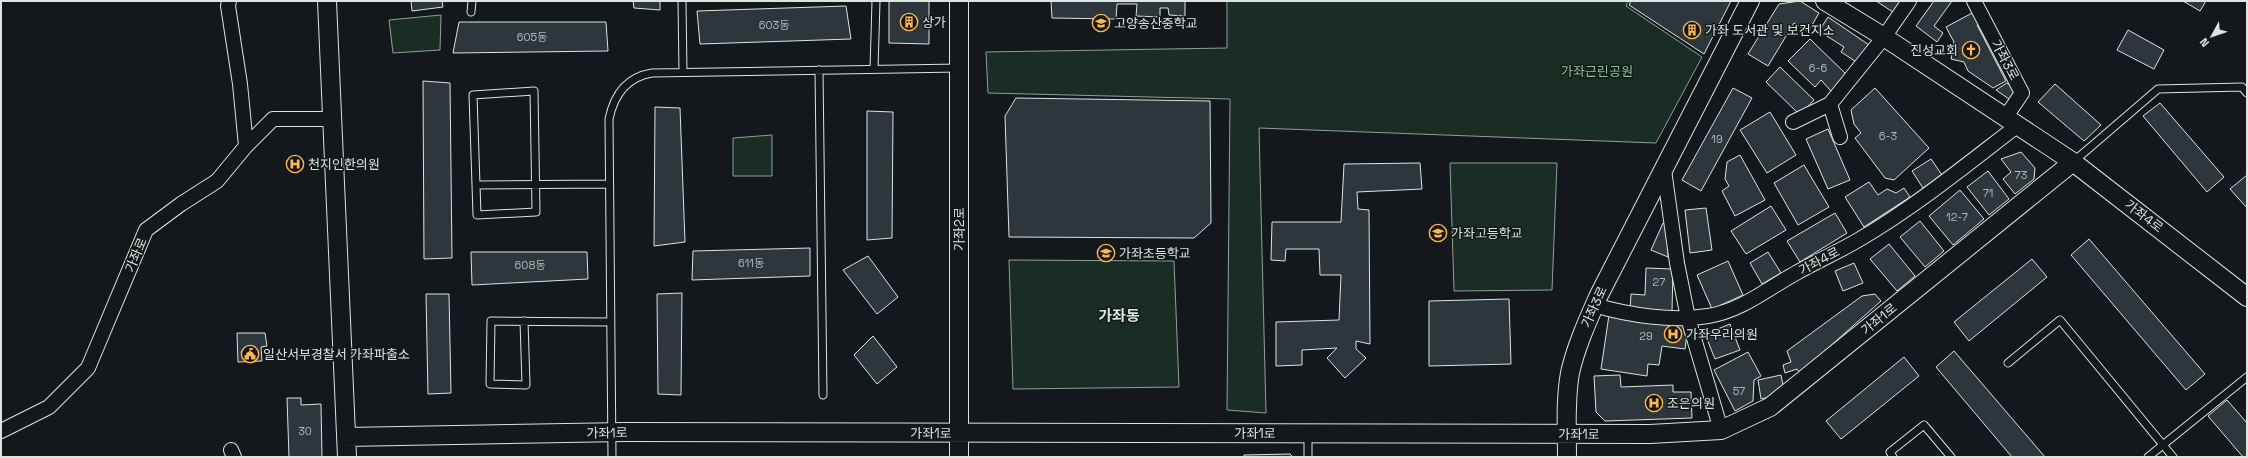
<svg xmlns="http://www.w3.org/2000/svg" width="2248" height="458" font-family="'Space Grotesk','Noto Sans KR',sans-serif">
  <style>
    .green { fill: #1a2d24; stroke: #939e99 }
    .building { fill: #2c363c; stroke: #d8e6dc }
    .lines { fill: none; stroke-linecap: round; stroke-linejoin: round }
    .service-casing { stroke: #d8e6dc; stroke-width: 9 }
    .minor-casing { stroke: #d8e6dc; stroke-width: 16 }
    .tertiary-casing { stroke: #d8e6dc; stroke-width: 20 }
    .service { stroke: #14181c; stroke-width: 7 }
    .minor { stroke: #14181c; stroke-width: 14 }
    .tertiary { stroke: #14181c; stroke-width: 18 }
    .labels { text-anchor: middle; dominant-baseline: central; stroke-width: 3; stroke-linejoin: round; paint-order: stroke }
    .number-label { font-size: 11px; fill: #adbab4 }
    .poi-label { font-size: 13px; fill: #d8e6dc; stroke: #14181c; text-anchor: start }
    .street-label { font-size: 13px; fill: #d8e6dc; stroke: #14181c }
    .park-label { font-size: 13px; fill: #8ac095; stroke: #14181c }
    .quarter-label { font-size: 15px; font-weight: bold; fill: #d8e6dc; stroke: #14181c }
  </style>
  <rect width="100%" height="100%" fill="#14181c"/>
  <path class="green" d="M1227,1H1628L1626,6L1702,57L1656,143L1259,128L1266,413L1227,410L1230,99L988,93L986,52L1227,48Z
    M441,15L440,50L393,53L389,20Z
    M772,135V176H733V138Z
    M1450,163H1557L1552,290L1454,291Z
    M1009,260L1174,261L1179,387L1013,389Z"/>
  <path class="building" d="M411,1H442L443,7L412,11Z
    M633,1H660V10L634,8Z
    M889,1H929V44L889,43Z
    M1051,1H1185V16L1169,15L1168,8H1160V17L1136,16L1137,4H1117L1116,19L1052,18Z
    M1631,1H1731L1704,54L1629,5Z
    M1800,1L1819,13L1808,32L1794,23L1768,66L1748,54L1779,4Z
    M1876,1H1901L1893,12Z
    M1934,1H1952L1934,26L1943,33L1937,42L1916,26Z
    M2183,1H2206L2200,11Z
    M846,6L851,39L700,44L697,11Z
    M1976,11L1982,22L1977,25L2006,81L1993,88L1968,71L1964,62L1951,59L1954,42L1946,27Z
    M1828,17L1869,45L1858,63L1841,52L1844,47L1819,31Z
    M459,22H606L608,51L453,53Z
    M2128,30L2164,50L2154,69L2117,50Z
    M1810,39L1847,75L1831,91L1821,80L1815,87L1788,61Z
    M1780,67L1814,100L1800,115L1766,82Z
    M423,81L450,83L452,258L424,259Z
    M2007,83L2018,91L2012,101L1996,90Z
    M2055,84L2101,125L2084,141L2038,102Z
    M1733,88L1752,98L1701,191L1682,180Z
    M1875,88L1929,148L1894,180L1885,178L1855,138L1861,133L1854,124L1851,110Z
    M1016,98L1210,101L1211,223L1194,238L1009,237L1005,116Z
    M2160,103L2224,177L2207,192L2143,116Z
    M655,107L680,108L685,242L654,246Z
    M867,111L893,112L892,238L867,240Z
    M1770,112L1796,155L1767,173L1740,130Z
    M1828,129L1850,180L1828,189L1806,139Z
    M2021,152L2035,168L2034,179L2015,194L2003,179L2011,172L2001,159Z
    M1740,155L1765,200L1735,216L1722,191L1729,186L1725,179L1727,162Z
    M1931,159L1942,175L1923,188L1912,171Z
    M1420,163L1422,189L1357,192L1358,209L1369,210L1370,344L1356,341V349L1366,358L1345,378L1327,358L1337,348L1302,350V365L1276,366V322L1339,320L1341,275H1320L1319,249H1286L1285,261L1271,260L1272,222H1341L1344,164Z
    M1804,165L1829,207L1798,225L1774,183Z
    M1988,171L2009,199L1989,215L1967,187Z
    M2247,175V208L2230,189Z
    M1869,182L1878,195L1887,189L1896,193L1904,188L1910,197L1864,227L1845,197Z
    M1960,190L1984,219L1953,245L1929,216Z
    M1771,206L1786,230L1746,254L1731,231Z
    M1706,208L1712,250L1690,253L1685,210Z
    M1835,213L1847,233L1800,262L1787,241Z
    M1920,221L1944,251L1925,267L1900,237Z
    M1663,223L1668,225V257L1651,250Z
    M2089,239L2205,374L2186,390L2071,255Z
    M1889,244L1915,276L1897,291L1870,259Z
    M810,248V276L692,280L693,251Z
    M471,252H587L588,279L472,285Z
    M1768,252L1781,273L1762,284L1750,263Z
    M868,256L898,297L877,314L843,270Z
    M2032,259L2047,277L1969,341L1954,322Z
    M1728,261L1743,295L1712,309L1697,275Z
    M1854,263L1863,283L1843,291L1835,271Z
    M1646,268L1673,269L1672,311L1630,310L1631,294L1645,295Z
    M682,293L681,395L658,394L657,294Z
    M426,294H449L451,393L428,394Z
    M1875,294L1881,301L1800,373L1797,369L1785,373L1783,365L1791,362L1787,351L1862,296Z
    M1509,299L1511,364L1429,366V301Z
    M1609,315L1688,326L1685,349L1662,346L1659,365L1648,364L1647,376L1601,369Z
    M1730,324L1740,350L1715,359L1705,334Z
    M237,333H265L267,346L261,347L262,361L238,362Z
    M873,336L897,367L877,384L854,355Z
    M1954,351L2045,457H2012L1936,367Z
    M1748,352L1761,376L1754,380L1753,401L1735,411L1714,370Z
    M1904,357L1919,376L1841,439L1826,421Z
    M1620,375L1621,387L1673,385V392H1691L1692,418L1605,421L1596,412L1594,376Z
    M1781,375L1783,385L1769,397L1761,399L1758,380Z
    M287,398H301V405L321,404L322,457H289Z
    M2227,400L2247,423V457H2243L2208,416Z
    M1290,454L1293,457H1244V455Z"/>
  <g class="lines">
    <defs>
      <path id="service" d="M682,1L683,72
        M471,12L472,1
        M874,69L876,1
        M819,70L823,395
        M534,91L536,212L477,215L473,95Z
        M2073,162L2158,89L2242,87L2247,93
        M477,185L609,184
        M524,321L526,385L490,384L491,321L610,322
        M2008,363L2060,320L2173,457
        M612,457L609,119C614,95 627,77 652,73L959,68
        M1308,457V433
        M1893,457L1890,452L1924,425L1951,457
        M2148,457L2247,377"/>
      <path id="minor" d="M229,1L228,6L240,84L246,146
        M1974,1L2022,93L2005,118
        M1830,104L1840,137
        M1793,122L1830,104L1884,37L1909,1
        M1664,170L1677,263L1688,318L1721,430
        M1594,305C1628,315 1673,322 1708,316C1741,311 1767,289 1796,273C1817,261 1840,251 1860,239C1916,206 1966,165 2017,126
        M1,431L49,407L88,368L146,230L181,204L217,181L246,146L273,119H332
        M231,450L234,457"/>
      <path id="tertiary" d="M327,1L347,457
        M959,1V457
        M1825,1L1884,37L2073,162L2247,297
        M346,437L624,432L1650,434L1721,430L1770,407L2073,162
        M1567,457C1567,429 1565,401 1570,373C1576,346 1588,320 1599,295L1750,1"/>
    </defs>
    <use href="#service" class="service-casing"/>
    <use href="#minor" class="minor-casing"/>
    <use href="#tertiary" class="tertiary-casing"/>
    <use href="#service" class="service"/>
    <use href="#minor" class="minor"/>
    <use href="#tertiary" class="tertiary"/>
  </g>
  <defs>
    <symbol id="building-ring" viewBox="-11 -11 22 22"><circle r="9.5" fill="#14181c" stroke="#ffb74d" stroke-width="1.5"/><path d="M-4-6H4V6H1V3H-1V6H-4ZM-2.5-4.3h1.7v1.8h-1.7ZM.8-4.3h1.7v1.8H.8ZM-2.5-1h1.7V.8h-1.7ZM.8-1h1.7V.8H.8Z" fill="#ffb74d"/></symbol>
    <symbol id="school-ring" viewBox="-11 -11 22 22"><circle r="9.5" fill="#14181c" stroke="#ffb74d" stroke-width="1.5"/><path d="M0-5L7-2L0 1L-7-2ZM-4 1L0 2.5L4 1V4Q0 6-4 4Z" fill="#ffb74d"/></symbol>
    <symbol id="church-ring" viewBox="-11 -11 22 22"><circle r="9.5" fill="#14181c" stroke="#ffb74d" stroke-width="1.5"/><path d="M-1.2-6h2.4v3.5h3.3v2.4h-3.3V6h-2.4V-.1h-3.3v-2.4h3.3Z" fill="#ffb74d"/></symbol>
    <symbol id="hospital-ring" viewBox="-11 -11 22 22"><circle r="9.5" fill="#14181c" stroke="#ffb74d" stroke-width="1.5"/><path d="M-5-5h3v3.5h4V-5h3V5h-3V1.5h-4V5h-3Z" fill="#ffb74d"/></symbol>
    <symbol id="civic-ring" viewBox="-11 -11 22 22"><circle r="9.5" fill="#14181c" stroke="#ffb74d" stroke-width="1.5"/><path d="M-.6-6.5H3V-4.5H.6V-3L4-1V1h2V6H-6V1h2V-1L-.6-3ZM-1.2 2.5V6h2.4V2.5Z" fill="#ffb74d"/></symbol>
  </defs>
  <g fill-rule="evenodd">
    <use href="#building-ring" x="899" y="12" width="20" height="20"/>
    <use href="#school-ring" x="1091" y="13" width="20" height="20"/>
    <use href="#building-ring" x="1682" y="20" width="20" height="20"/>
    <use href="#church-ring" x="1961" y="40" width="20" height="20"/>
    <use href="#hospital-ring" x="285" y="154" width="20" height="20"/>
    <use href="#school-ring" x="1428" y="223" width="20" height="20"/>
    <use href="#school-ring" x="1096" y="243" width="20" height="20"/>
    <use href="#hospital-ring" x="1663" y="324" width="20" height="20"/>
    <use href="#civic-ring" x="240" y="344" width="20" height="20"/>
    <use href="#hospital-ring" x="1644" y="393" width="20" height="20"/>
  </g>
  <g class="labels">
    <g class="number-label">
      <text x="774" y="25">603동</text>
      <text x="532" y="37">605동</text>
      <text x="1818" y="68">6-6</text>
      <text x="1888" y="136">6-3</text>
      <text x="1717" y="139">19</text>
      <text x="2021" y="175">73</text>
      <text x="1988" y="193">71</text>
      <text x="1957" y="217">12-7</text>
      <text x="751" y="263">611동</text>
      <text x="530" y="265">608동</text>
      <text x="1659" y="282">27</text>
      <text x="1646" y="336">29</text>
      <text x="1739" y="391">57</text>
      <text x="305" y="431">30</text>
    </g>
    <g class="poi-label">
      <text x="922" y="22">상가</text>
      <text x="1114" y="23">고양송산중학교</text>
      <text x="1705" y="30">가좌 도서관 및 보건지소</text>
      <text x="1958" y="50" text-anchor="end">진성교회</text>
      <text x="308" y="164">천지인한의원</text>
      <text x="1451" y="233">가좌고등학교</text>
      <text x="1119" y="253">가좌초등학교</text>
      <text x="1686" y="334">가좌우리의원</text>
      <text x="263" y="354">일산서부경찰서 가좌파출소</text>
      <text x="1667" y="403">조은의원</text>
    </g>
    <g class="street-label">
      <text transform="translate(2005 60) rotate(62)">가좌3로</text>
      <text transform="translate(2144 216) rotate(37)">가좌4로</text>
      <text transform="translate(959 229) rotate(-90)">가좌2로</text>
      <text transform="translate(136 255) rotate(-67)">가좌로</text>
      <text transform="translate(1819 261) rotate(-28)">가좌4로</text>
      <text transform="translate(1594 307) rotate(-66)">가좌3로</text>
      <text transform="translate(1879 319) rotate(-39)">가좌1로</text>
      <text transform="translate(607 433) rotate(-1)">가좌1로</text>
      <text x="931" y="433">가좌1로</text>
      <text x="1255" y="433">가좌1로</text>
      <text x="1579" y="434">가좌1로</text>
    </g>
    <g class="park-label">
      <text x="1597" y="71">가좌근린공원</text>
    </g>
    <g class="quarter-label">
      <text x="1119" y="315">가좌동</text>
    </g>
  </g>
  <rect width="2248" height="458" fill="none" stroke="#d8e6dc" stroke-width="4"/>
  <g transform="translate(2212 36) rotate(230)" stroke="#14181c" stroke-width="3" paint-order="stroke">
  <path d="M0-3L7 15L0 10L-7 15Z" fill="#d8e6dc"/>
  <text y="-6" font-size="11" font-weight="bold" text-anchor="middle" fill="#d8e6dc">N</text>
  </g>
</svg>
